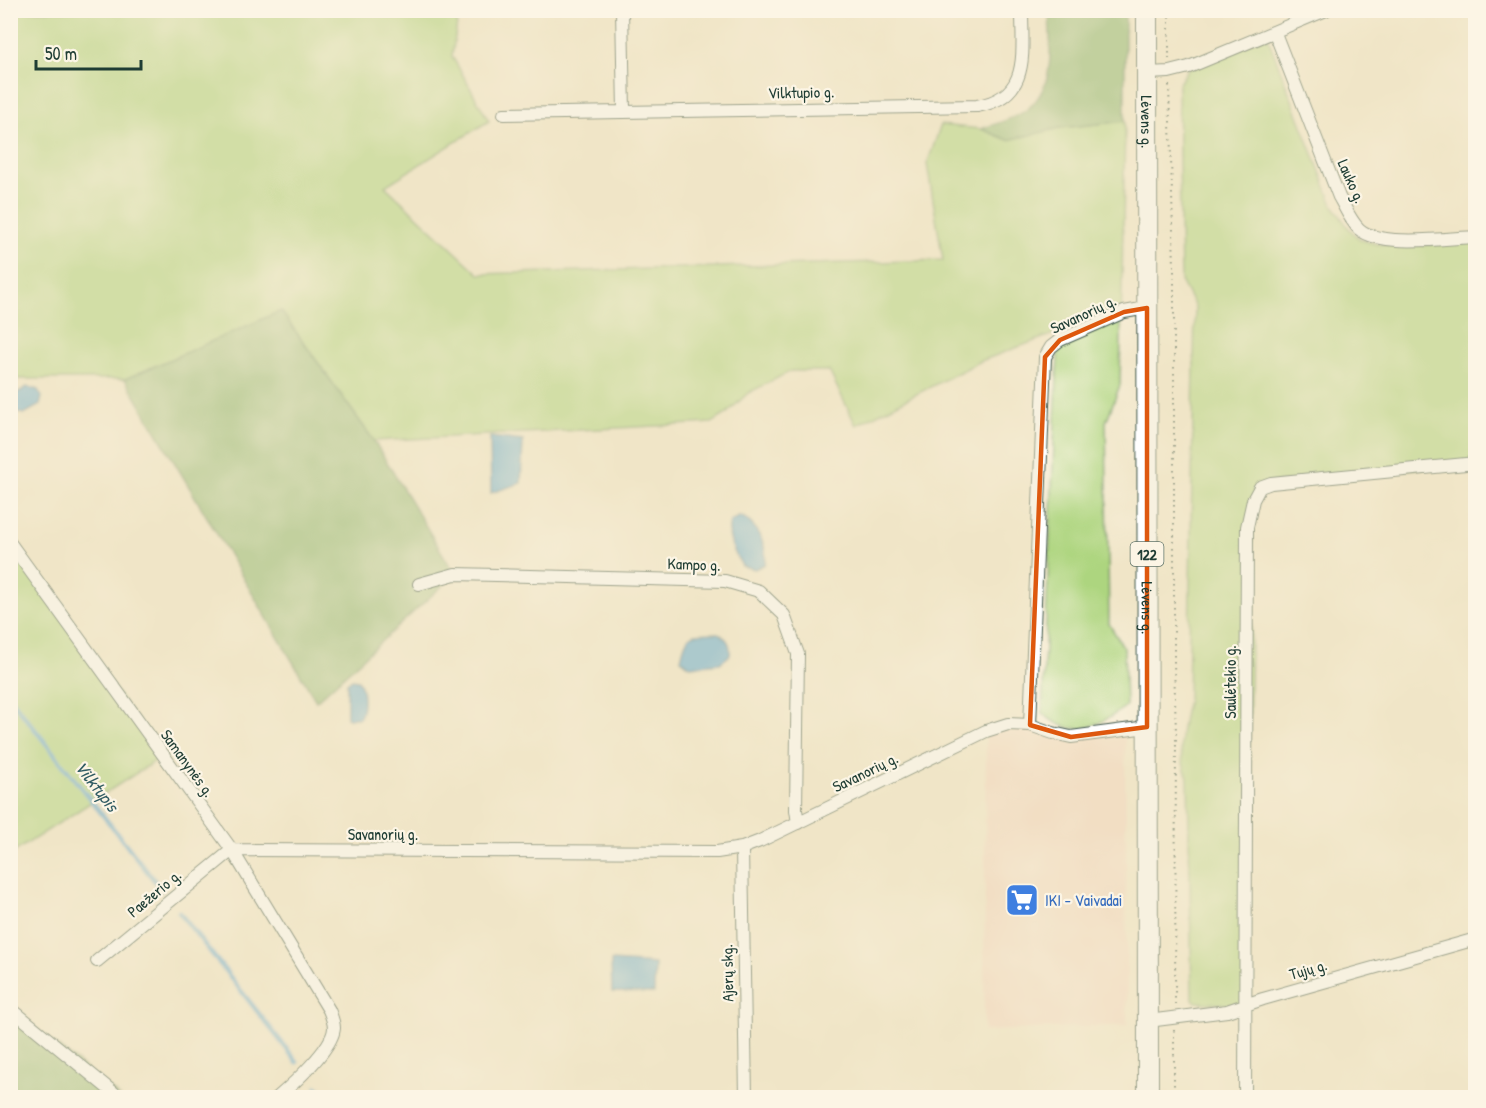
<svg xmlns="http://www.w3.org/2000/svg" width="1486" height="1108" font-family="'Patrick Hand',sans-serif">
  <style>
    .built { fill: #f3d4bf }
    .green { fill: #add57f; stroke: #66895a; stroke-width: 1.5 }
    .forest { fill: #8ab66e; stroke: #547a51; stroke-width: 1.5 }
    .water { fill: #5aa6d2; stroke: #3c7283; stroke-width: 1.5 }
    .lines { fill: none; stroke-linecap: round; stroke-linejoin: round }
    .stream { stroke: #5aa6d2; stroke-width: 4.5 }
    .street-casing { stroke: #3e564a; stroke-width: 14 }
    .primary-casing { stroke: #3e564a; stroke-width: 22 }
    .path { stroke: #3e564a; stroke-width: 2; stroke-dasharray: 1.5 4.5; stroke-linecap: butt }
    .street { stroke: #fff; stroke-width: 12 }
    .primary { stroke: #fff; stroke-width: 20 }
    .marked { fill: none; stroke: #de580e; stroke-width: 4.5; stroke-linejoin: round }
    .labels { text-anchor: middle; dominant-baseline: central; stroke-width: 4.5; stroke-linejoin: round; paint-order: stroke }
    .shield { fill: #fcf5e5; stroke: #617469; stroke-width: 1.5 }
    .shield-label { font-size: 15px; font-weight: bold; fill: #1f3d34 }
    .street-label { font-size: 16px; fill: #1f3d34; stroke: #fcf5e5 }
    .shop-label { font-size: 16px; fill: #366cbe; stroke: #fcf5e5; text-anchor: start }
    .water-label { font-size: 18px; font-style: italic; fill: #315c63; stroke: #fcf5e5 }
  </style>
  <rect width="100%" height="100%" fill="#fcf5e5"/>
  <filter id="ink" filterUnits="userSpaceOnUse"><feTurbulence type="fractalNoise" baseFrequency=".0167" numOctaves="2"/><feDisplacementMap in="SourceGraphic" scale="12" xChannelSelector="R" yChannelSelector="G"/><feConvolveMatrix kernelMatrix="1 2 1 2 8 2 1 2 1" color-interpolation-filters="sRGB"/></filter>
  <filter id="wash" filterUnits="userSpaceOnUse"><feTurbulence type="fractalNoise" baseFrequency=".008" numOctaves="4" result="noise"/><feDisplacementMap in="SourceGraphic" scale="24" xChannelSelector="R" yChannelSelector="G"/><feGaussianBlur stdDeviation="1.35" result="paint"/><feColorMatrix in="noise" values="0 0 0 0 0 0 0 0 0 0 0 0 0 0 0 0 0 1.4 0 .05"/><feComposite in="paint" operator="in"/></filter>
  <g filter="url(#wash)">
    <rect width="100%" height="100%" fill="#f0e5c7"/>
    <path class="built" d="M1008,724L1053,733L1125,730L1127,1025L984,1031L986,731Z"/>
    <path class="green" d="M10,11H459L452,56L489,121L385,186L479,274L943,260L927,164L941,125L981,129L1008,140L1060,128L1125,121L1120,385L1106,422L1109,624L1124,648L1126,706C1097,728 1073,740 1042,713L1059,332L981,361L856,425L829,371H791L748,393L725,415L712,423L374,441L281,311L125,379H11Z
      M1267,36L1333,205C1340,215 1348,231 1359,238C1379,251 1449,243 1475,242V463L1271,483L1253,500L1245,1006L1196,1002L1192,998L1188,777C1176,752 1181,726 1188,700L1195,307L1181,281L1178,85L1189,67Z
      M10,543L163,756L11,854H10Z"/>
    <path class="forest" d="M1049,11H1125V121L1060,128L1008,140L981,129C995,124 1013,119 1025,111C1057,87 1050,46 1049,11Z
      M281,311L374,441L455,574L316,701L125,379Z
      M11,1008L120,1097H11Z"/>
    <path class="water" d="M27,387L38,390L42,397L40,405L24,414L15,412L11,406L12,396Z
      M490,437L523,441L521,483L491,493Z
      M741,516C757,525 768,546 765,564L755,569L742,566C734,552 726,538 730,521Z
      M718,633C728,639 731,644 730,655L720,663L690,666L681,659C687,630 690,634 718,633Z
      M352,679L358,680C364,688 365,710 359,718H347V683Z
      M611,961L655,964L654,993L612,992Z"/>
    <g class="lines">
      <path class="stream" d="M10,698L162,890
        M179,912L297,1062
        M317,1087L326,1098"/>
    </g>
  </g>
  <g filter="url(#ink)">
    <g class="lines">
      <defs>
        <path id="street" d="M622,10L624,112
          M1275,33L1339,197C1345,207 1350,220 1359,229C1381,248 1447,238 1476,237
          M1147,73L1169,72L1189,67L1326,10
          M504,114L977,106C1031,97 1022,54 1022,10
          M10,543L232,850L329,1010C331,1015 334,1022 334,1028C333,1048 292,1085 277,1098
          M419,584L455,574L725,581L759,591L784,615L798,654L796,810L798,823
          M1030,725L1053,733L1071,737L1147,727
          M742,848L746,1098
          M97,961L232,850L717,852L742,848L760,841L986,731L1008,724L1030,725L1045,357L1051,347L1060,340L1124,312L1147,308
          M10,1008L120,1098
          M1148,1021L1227,1011L1263,999L1476,939
          M1245,1098L1247,527L1253,500L1260,487L1271,483L1476,463"/>
        <g id="primary">
          <path id="s1" d="M1147,10L1148,1098"/>
        </g>
      </defs>
      <use href="#street" class="street-casing"/>
      <use href="#primary" class="primary-casing"/>
      <path class="path" d="M1169,10V59
        M1169,85L1174,267V662L1176,733L1175,1004
        M1174,1030V1098"/>
      <use href="#street" class="street"/>
      <use href="#primary" class="primary"/>
    </g>
  </g>
  <path d="M0 0H1486V1108H0ZM1147,308V727L1071,737L1030,725L1045,357L1060,340L1124,312Z" fill="#f0e5c7" fill-opacity=".55" fill-rule="evenodd"/>
  <path class="marked" d="M1147,308V727L1071,737L1030,725L1045,357L1060,340L1124,312Z"/>
  <defs>
    <symbol id="supermarket-square" viewBox="-11 -11 22 22"><rect x="-9" y="-9" width="18" height="18" rx="4" fill="#3f7fe0" stroke="#fcf5e5"/><path d="M-6-5.5h2.5l.6 2H6L4.5 2H-2.5L-4.4-4H-6ZM-1.5 3.2a1.3 1.3 0 1 0 .1 0ZM3 3.2a1.3 1.3 0 1 0 .1 0Z" fill="#fff"/></symbol>
  </defs>
  <g fill-rule="evenodd">
    <use href="#supermarket-square" x="1003" y="881" width="38" height="38"/>
  </g>
  <g class="labels">
    <rect class="shield" x="1130.5" y="542" width="33" height="24" rx="4.5"/>
    <g class="shield-label">
      <text x="1147" y="554">122</text>
    </g>
    <g class="street-label">
      <text transform="translate(801 92) rotate(-1)">Vilktupio g.</text>
      <text stroke="none"><textPath href="#s1" startOffset="112">Lėvens g.</textPath></text>
      <text transform="translate(1352 181) rotate(66)">Lauko g.</text>
      <text transform="translate(1083 314) rotate(-25)">Savanorių g.</text>
      <text transform="translate(694 564) rotate(2)">Kampo g.</text>
      <text stroke="none"><textPath href="#s1" startOffset="598">Lėvens g.</textPath></text>
      <text transform="translate(1230 682) rotate(-90)">Saulėtekio g.</text>
      <text transform="translate(188 763) rotate(54)">Samanynės g.</text>
      <text transform="translate(865 772) rotate(-26)">Savanorių g.</text>
      <text x="383" y="834">Savanorių g.</text>
      <text transform="translate(154 893) rotate(-40)">Paežerio g.</text>
      <text transform="translate(1308 969) rotate(-16)">Tujų g.</text>
      <text transform="translate(727 973) rotate(-91)">Ajerų skg.</text>
    </g>
    <g class="shop-label">
      <text x="1045" y="900">IKI - Vaivadai</text>
    </g>
    <g class="water-label">
      <text transform="translate(97 786) rotate(52)">Vilktupis</text>
    </g>
  </g>
  <rect width="1486" height="1108" fill="none" stroke="#fcf5e5" stroke-width="36"/>
  <path d="M36 60v9h105v-9" fill="none" stroke="#1f3d34" stroke-width="3"/>
  <text x="45" y="60" font-size="18" fill="#1f3d34" stroke="#fcf5e5" stroke-width="4.5" paint-order="stroke">50 m</text>
</svg>
